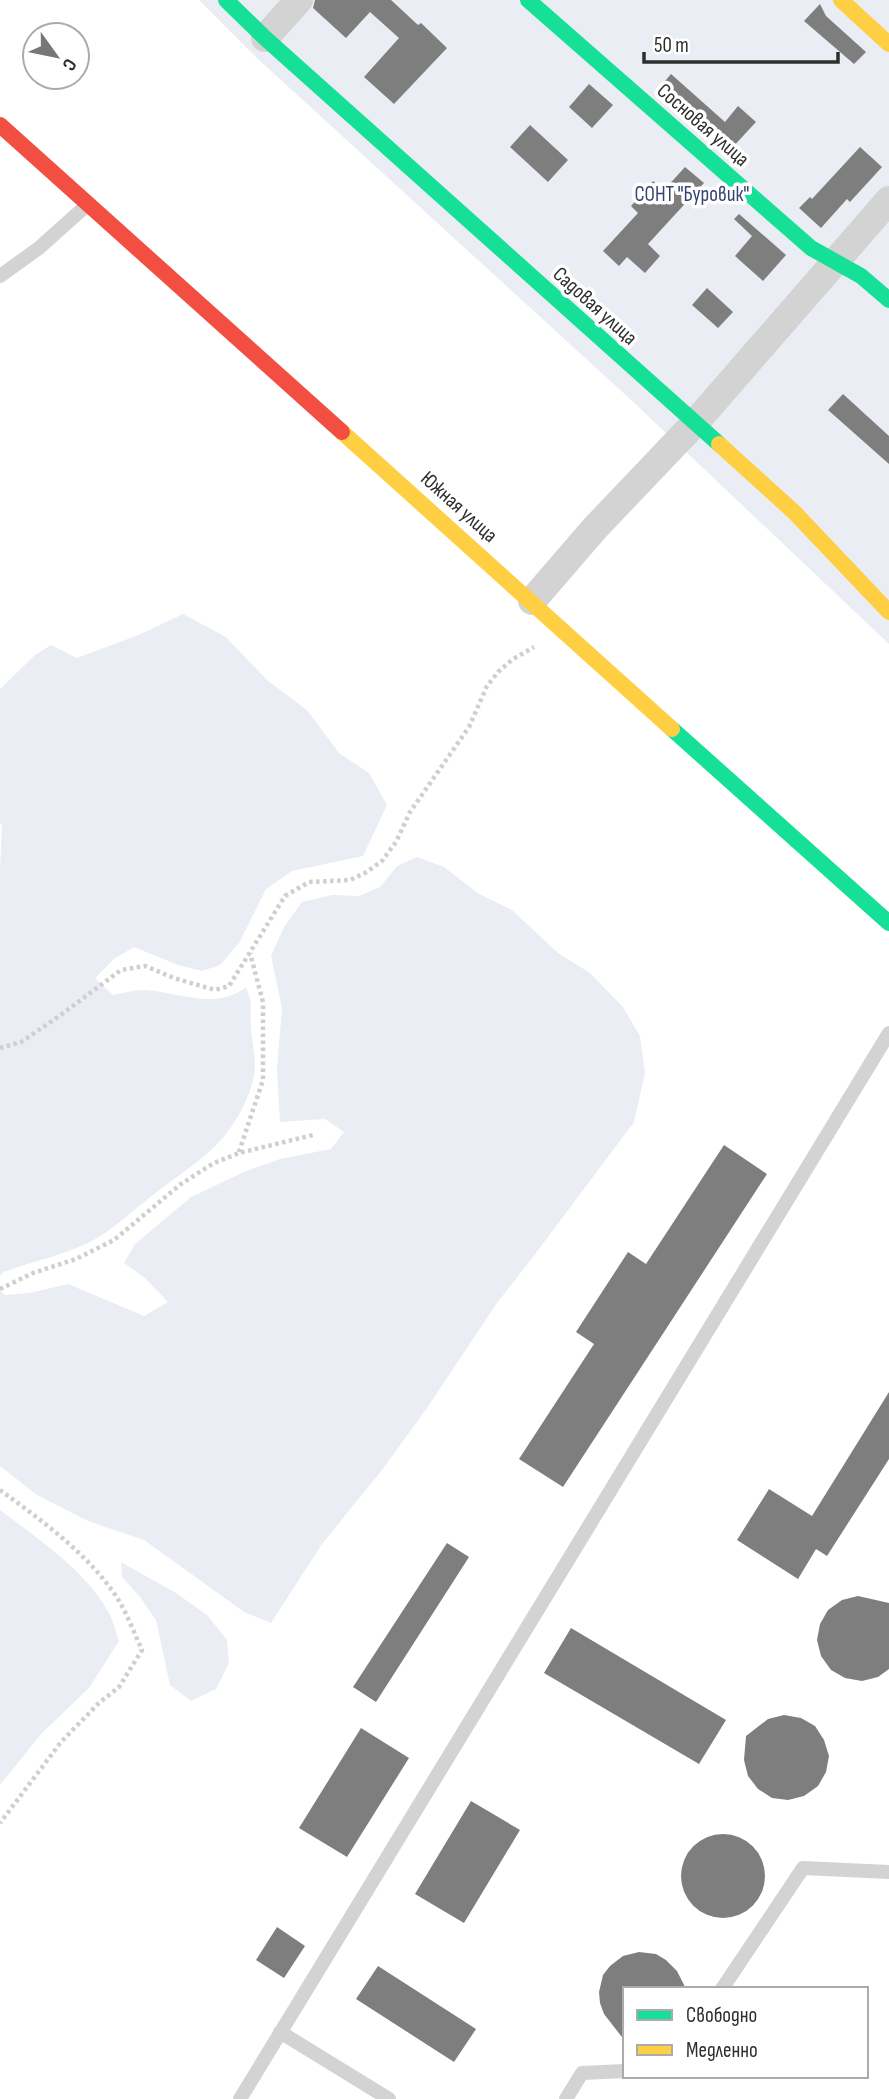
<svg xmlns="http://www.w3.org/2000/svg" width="889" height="2099" font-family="'Sofia Sans Condensed',sans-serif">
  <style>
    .green { fill: #ebedf5 }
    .building { fill: #7e7e7e }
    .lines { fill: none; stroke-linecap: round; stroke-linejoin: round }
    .path { stroke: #cfcfcf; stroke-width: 4.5; stroke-dasharray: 3.5 3.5; stroke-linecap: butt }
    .lane { stroke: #d3d3d3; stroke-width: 14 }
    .street { stroke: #d3d3d3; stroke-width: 28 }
    .fast { stroke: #16e098; stroke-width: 16 }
    .slow { stroke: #ffcf43; stroke-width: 16 }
    .jam { stroke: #f24e42; stroke-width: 16 }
    .labels { text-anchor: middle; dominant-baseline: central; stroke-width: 7; stroke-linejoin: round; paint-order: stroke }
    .street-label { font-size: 21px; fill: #2e2e2e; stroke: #fff }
    .park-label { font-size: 21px; fill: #37426e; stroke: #fff }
  </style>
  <rect width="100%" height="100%" fill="#fff"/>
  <path class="green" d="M199,0H889V644L630,399L259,60Z
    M183,614L226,637L267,680L307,710L339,753L369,773L387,805L363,856L292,871L266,889L239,943L220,965L202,971L178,965L134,947L114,959L95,978L113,995C123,993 135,990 145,990C179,992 216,1011 246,987C254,1006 249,1009 251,1028C252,1044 257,1060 254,1076C248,1103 232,1131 212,1149C195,1166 172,1179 153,1195C132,1211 112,1231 88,1243C61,1256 31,1262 3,1272L0,1276V870L2,825L0,824V689L35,655L51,645L77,658L141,634Z
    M417,857L444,867L479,894L512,910L558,953L590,973L623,1007L640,1036L645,1073L634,1122L533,1257L497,1303L427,1408L382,1470L322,1544L271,1623L244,1612L144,1540L88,1521L37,1495L0,1466V1290L5,1295L30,1293L68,1284L144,1316L168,1302L145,1278L124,1263L135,1244L191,1197L246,1171L280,1159L331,1149L344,1132L325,1119L280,1122L277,1068L282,1008L271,956L284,927L302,902L332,895L359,896L380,887L397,866Z
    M0,1510C37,1538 89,1573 110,1615C114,1623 116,1633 119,1641L89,1688L42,1733L0,1785Z
    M121,1562L176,1593L207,1615L227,1640L229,1663L216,1689L191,1701L170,1685L156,1620L140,1597L122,1577Z"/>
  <path class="building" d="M315,0H391L418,25L421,23L447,48L394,104L364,77L399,38L370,12L346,38L313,8Z
    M820,4L826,16L866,52L854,64L804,21Z
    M671,74L725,122L738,106L756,122L731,149L660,87Z
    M589,84L613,105L592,128L569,107Z
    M530,125L568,160L548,182L510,147Z
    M860,147L882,167L850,202L847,199L821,228L799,208L810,197L812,199Z
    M685,167L704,183L648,244L660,256L645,273L627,257L619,266L603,251L638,213L631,206L653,181L664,190Z
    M739,214L786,255L763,281L735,256L752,236L734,219Z
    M707,288L733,312L718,328L692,305Z
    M843,394L889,436V464L828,410Z
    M724,1145L767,1174L563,1487L519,1459L594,1344L576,1332L628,1252L646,1264Z
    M889,1392V1459L827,1556L816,1549L798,1579L737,1540L769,1489L812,1516Z
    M447,1543L469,1557L376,1702L353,1687Z
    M858,1596L889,1603V1669L878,1677L862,1681L845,1678L831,1670L821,1656L817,1640L820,1624L828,1610L842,1600Z
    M571,1628L726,1720L699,1764L544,1673Z
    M784,1715L801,1718L815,1726L824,1740L829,1756L826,1772L818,1786L804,1796L788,1800L772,1798L758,1789L748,1776L744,1760L746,1736L768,1719Z
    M361,1728L409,1758L347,1857L299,1828Z
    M471,1801L520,1830L464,1923L415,1894Z
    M681 1876a42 42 0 1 1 84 0a42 42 0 1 1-84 0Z
    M277,1927L305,1946L284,1978L256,1960Z
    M639,1952L656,1954L666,1960L677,1971L686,1989H625V2041L604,2014L600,2003L599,1992L603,1975L610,1966L623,1956Z
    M378,1966L476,2029L454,2062L356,1999Z"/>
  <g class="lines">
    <path class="path" d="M0,1048L21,1042L58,1017L121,970L145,966L174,978L215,990L229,986L285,896L309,882L350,880L365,873L382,861L396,842L410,812L469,727L487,686L498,672L513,659L534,647
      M239,1152L263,1080V1002L250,953
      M0,1289L33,1273L76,1259L114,1240L181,1184L214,1163L239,1153L313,1135
      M0,1490C41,1520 87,1553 116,1596C127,1613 134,1633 142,1650L119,1687L99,1703L61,1742L0,1823"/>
    <path class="lane" d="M0,276L39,248L87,205
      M722,1989L803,1868L889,1872
      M280,2032L389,2099
      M240,2099L889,1033
      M566,2099L582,2073L625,2071"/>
    <path class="street" d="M265,38L299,0
      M532,601L595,528L695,423L889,200"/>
    <path class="fast" d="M226,0L265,38L719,444
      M528,0L811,248L861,276L889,300
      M672,729L889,923"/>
    <path class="slow" d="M841,0L889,44
      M342,432L672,729
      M719,444L794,512L889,612"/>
    <path class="jam" d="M0,125L342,432"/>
  </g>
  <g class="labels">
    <g class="street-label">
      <text transform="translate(703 125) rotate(41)">Сосновая улица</text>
      <text transform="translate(595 306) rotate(42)">Садовая улица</text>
      <text transform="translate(459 507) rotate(42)">Южная улица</text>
    </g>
    <g class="park-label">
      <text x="692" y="194">СОНТ "Буровик"</text>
    </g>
  </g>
  <rect x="623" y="1987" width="245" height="91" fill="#ffffff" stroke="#ababab" stroke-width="2"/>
  <rect x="637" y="2010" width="35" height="10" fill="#16e098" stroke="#ababab" stroke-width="2"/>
  <text x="686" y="2022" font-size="21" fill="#2e2e2e">Свободно</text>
  <rect x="637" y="2045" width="35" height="10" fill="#ffcf43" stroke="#ababab" stroke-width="2"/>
  <text x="686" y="2057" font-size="21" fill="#2e2e2e">Медленно</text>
  <g transform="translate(56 56) rotate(123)"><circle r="33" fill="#ffffff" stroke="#ababab" stroke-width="2"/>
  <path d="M0-5L12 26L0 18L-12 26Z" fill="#777777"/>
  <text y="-10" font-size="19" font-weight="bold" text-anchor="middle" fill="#2e2e2e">С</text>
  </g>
  <path d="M644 52v10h194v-10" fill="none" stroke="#2e2e2e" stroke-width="3.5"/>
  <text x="654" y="52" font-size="21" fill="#2e2e2e" stroke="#ffffff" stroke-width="5" paint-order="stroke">50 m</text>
</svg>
